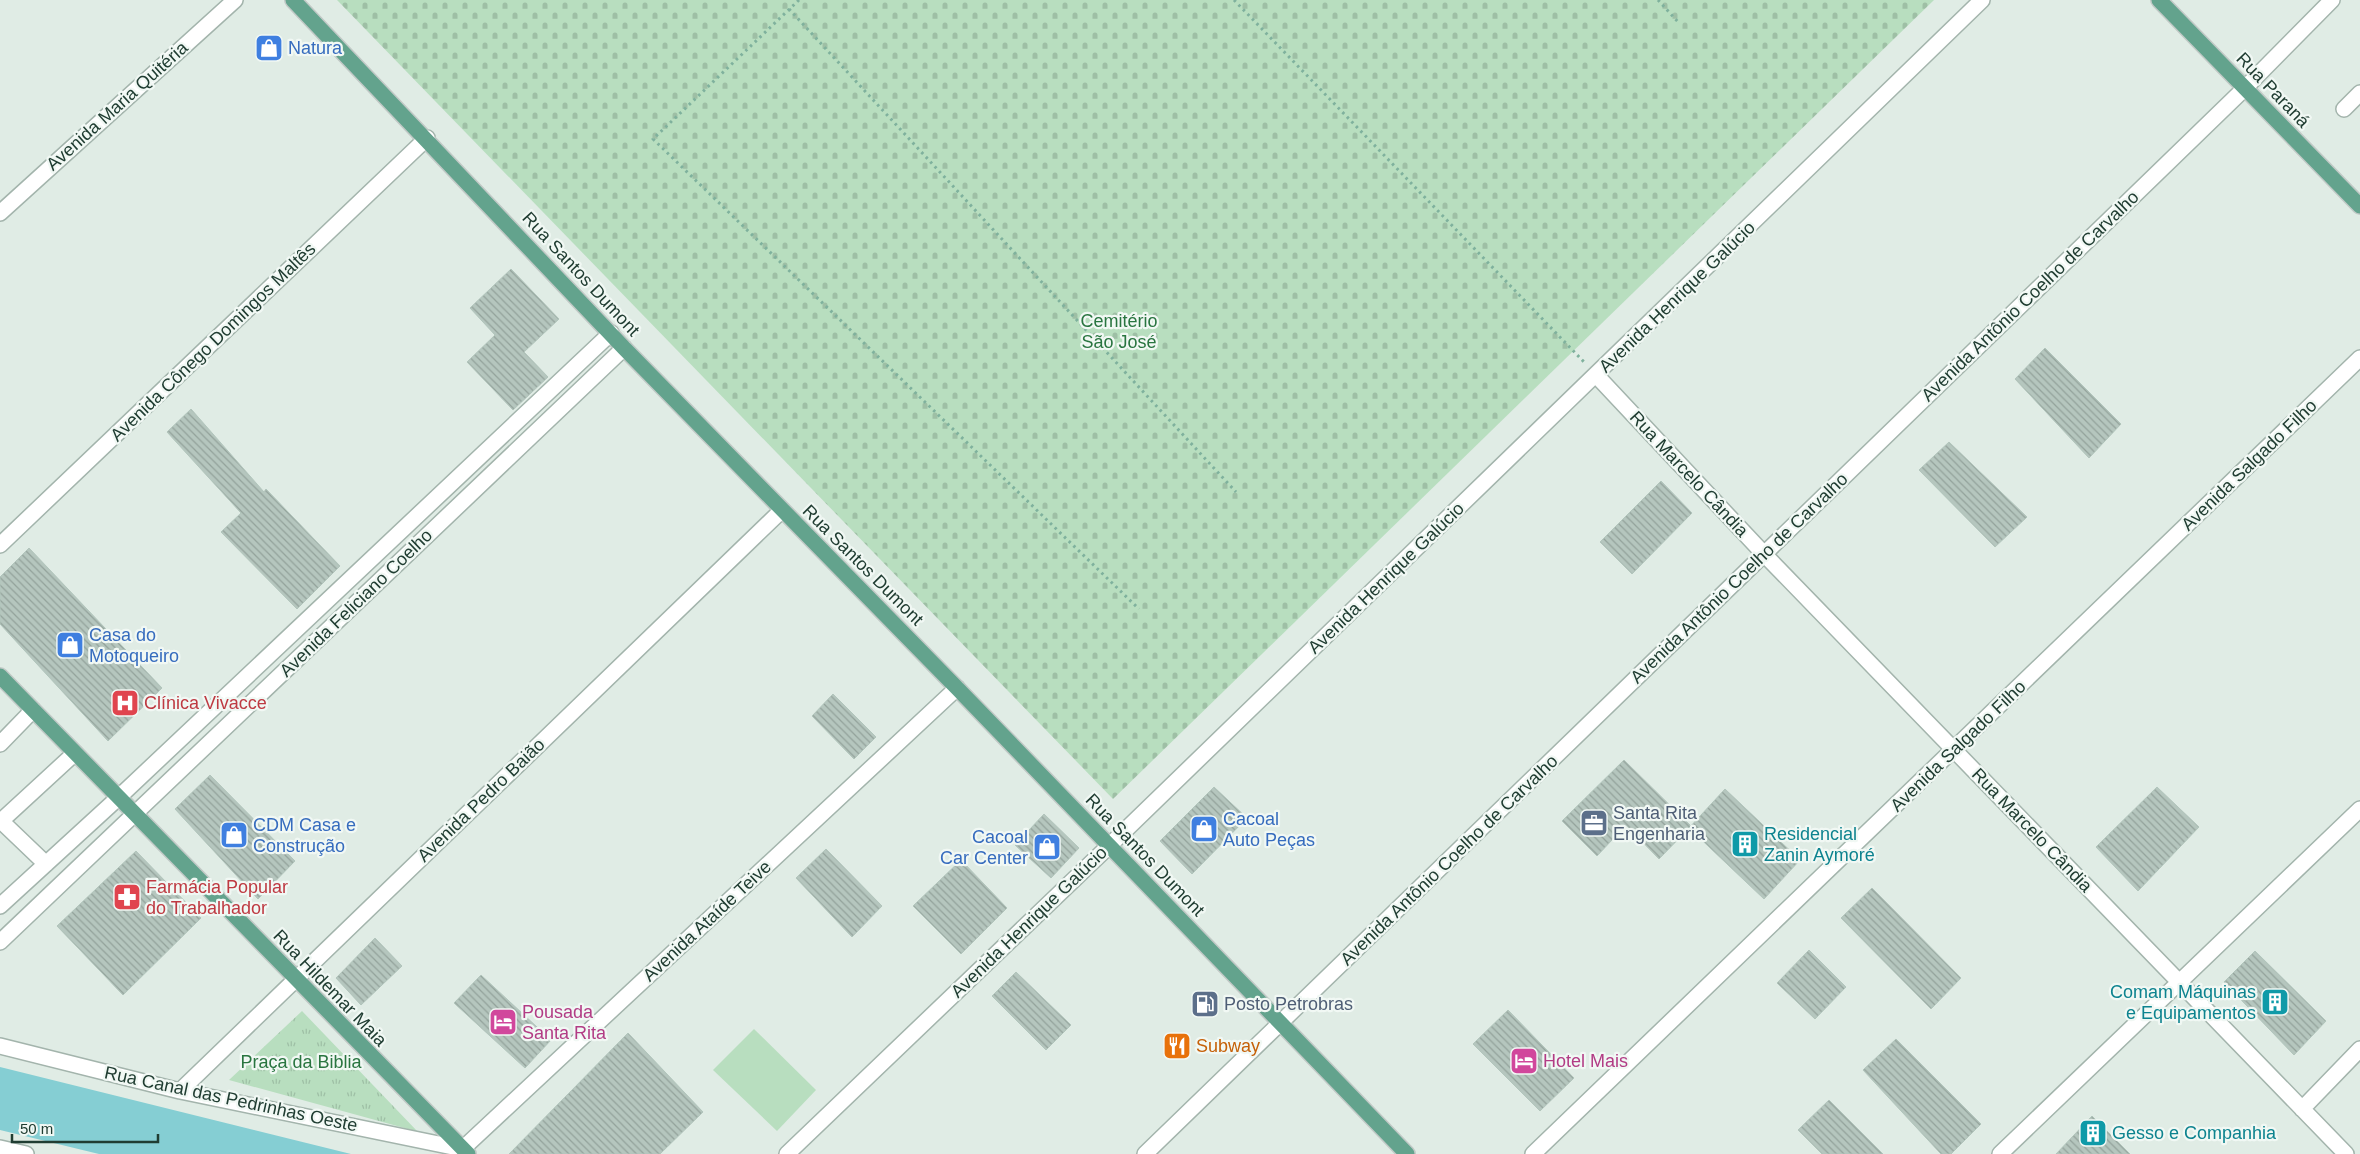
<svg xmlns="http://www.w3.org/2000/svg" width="2360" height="1154" font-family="Helvetica,sans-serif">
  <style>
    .cemetery { fill: url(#cemetery-stones) }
    .park { fill: url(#park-tufts) }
    .pitch { fill: #b8debf }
    .water { fill: #85ced3 }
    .building { fill: url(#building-back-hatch); stroke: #b2c5bc }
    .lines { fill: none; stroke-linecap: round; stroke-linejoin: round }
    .minor-casing { stroke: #a3b4ac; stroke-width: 18 }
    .major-casing { stroke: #c1c9c6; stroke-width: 18 }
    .path { stroke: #7fb19d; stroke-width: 3; stroke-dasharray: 2.5 4; stroke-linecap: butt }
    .minor { stroke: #fff; stroke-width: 15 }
    .major { stroke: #63a38d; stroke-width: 15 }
    .labels { text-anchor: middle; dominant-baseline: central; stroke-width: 4.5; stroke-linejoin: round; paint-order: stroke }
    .shop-label { font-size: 18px; fill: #366cbe; stroke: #f1f8f4; text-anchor: start }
    .street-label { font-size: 18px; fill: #203d32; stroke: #f1f8f4 }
    .park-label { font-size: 18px; fill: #297540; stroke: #f1f8f4 }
    .health-label { font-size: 18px; fill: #be3a42; stroke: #f1f8f4; text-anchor: start }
    .service-label { font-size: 18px; fill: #4e5e75; stroke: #f1f8f4; text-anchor: start }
    .culture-label { font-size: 18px; fill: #0d838f; stroke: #f1f8f4; text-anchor: start }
    .hotel-label { font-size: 18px; fill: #b23c85; stroke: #f1f8f4; text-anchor: start }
    .food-label { font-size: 18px; fill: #c56008; stroke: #f1f8f4; text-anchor: start }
  </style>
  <defs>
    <pattern id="cemetery-stones" width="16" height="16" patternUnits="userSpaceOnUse" patternTransform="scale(1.25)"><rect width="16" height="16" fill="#b8debf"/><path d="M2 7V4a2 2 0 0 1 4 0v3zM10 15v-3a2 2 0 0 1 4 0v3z" fill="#9ebfa5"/></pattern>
    <pattern id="park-tufts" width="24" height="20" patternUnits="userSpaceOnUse" patternTransform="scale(1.25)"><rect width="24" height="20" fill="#b8debf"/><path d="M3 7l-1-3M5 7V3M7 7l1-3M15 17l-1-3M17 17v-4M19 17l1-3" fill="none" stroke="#9ebfa5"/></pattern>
    <pattern id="building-back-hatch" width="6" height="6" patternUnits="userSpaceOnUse" patternTransform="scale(1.25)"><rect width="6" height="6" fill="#b5c6be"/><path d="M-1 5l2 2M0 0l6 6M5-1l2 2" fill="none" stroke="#93a29b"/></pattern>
  </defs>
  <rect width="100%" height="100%" fill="#e0ece5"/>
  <path class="cemetery" d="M337,0H1934L1113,799Z"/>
  <path class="park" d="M302,1011L418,1132H419L229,1080Z"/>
  <path class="pitch" d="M754,1029L816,1090L777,1131L713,1070Z"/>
  <path class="water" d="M0,1067L351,1154H99L0,1130Z"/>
  <path class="building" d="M511,269L559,319L524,352L548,377L513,410L467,362L495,335L470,308Z
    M2045,348L2121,424L2089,458L2015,379Z
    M191,409L264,492L266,489L340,566L297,609L221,532L241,513L167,432Z
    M1949,442L2027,517L1995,547L1919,470Z
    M1661,481L1692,513L1632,574L1600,542Z
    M29,548L162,688L108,741L0,624V577Z
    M833,694L876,737L854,759L812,716Z
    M1624,760L1691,826L1659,859L1626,825L1597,856L1562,821Z
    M210,775L295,861L258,899L175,809Z
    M1214,787L1247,818L1192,874L1160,841Z
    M2157,787L2199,827L2138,891L2096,847Z
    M1725,789L1800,860L1764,899L1689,828Z
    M1044,814L1079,848L1051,878L1015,845Z
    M826,849L882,906L852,937L796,878Z
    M136,851L201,918L123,995L57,926Z
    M961,860L1007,908L961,954L913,906Z
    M1872,888L1961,978L1931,1009L1841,918Z
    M375,938L402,966L361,1005L336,978Z
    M1809,950L1846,987L1815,1019L1777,983Z
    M2255,951L2326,1021L2294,1055L2224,982Z
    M1016,972L1071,1025L1046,1050L992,996Z
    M481,975L551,1040L525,1068L454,1003Z
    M1508,1010L1574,1078L1540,1111L1473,1044Z
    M628,1033L703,1112L660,1154H509Z
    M1896,1039L1981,1124L1951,1154H1941L1863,1070Z
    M1829,1100L1883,1154H1822L1798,1130Z
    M2092,1116L2130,1154H2056Z"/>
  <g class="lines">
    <defs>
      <path id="minor" d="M2344,109L2360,93
        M0,213L235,0
        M1596,375L1764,554L2346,1154
        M0,545L427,138
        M0,744L33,710
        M0,820L46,864
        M1,821L75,753
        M0,906L118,798L611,333
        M0,942L624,348
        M0,1046L180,1091L463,1149
        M180,1091L782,510
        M2302,1109L2360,1049
        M0,1148L26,1154
        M457,1154L957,688
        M787,1154L1110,845L1982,0
        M1145,1154L2245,88L2332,0
        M1533,1154L2360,358
        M2000,1154L2360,809"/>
      <path id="major" d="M293,0L624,348L957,688L1407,1154
        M2159,0L2360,206
        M0,676L468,1154"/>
    </defs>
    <use href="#minor" class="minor-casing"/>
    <use href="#major" class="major-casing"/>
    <path class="path" d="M799,0L653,139L1139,609
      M1234,0L1585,363
      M1658,0L1679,23
      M789,9L1236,492"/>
    <use href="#minor" class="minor"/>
    <use href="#major" class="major"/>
  </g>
  <defs>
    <symbol id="shop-square" viewBox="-11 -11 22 22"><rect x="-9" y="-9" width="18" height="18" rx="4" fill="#3f7fe0" stroke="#f1f8f4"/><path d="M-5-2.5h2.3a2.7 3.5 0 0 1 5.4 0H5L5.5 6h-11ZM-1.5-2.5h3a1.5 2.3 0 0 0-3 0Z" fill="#fff"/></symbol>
    <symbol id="hospital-square" viewBox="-11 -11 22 22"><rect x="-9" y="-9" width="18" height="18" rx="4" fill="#e0444e" stroke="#f1f8f4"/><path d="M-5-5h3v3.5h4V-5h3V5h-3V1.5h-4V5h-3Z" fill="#fff"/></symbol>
    <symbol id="office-square" viewBox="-11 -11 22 22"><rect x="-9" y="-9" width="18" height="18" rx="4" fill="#5c6f8a" stroke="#f1f8f4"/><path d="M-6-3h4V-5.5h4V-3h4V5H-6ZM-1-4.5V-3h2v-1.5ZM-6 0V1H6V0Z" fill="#fff"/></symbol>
    <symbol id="building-square" viewBox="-11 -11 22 22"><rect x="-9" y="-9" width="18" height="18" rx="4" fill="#0f9aa8" stroke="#f1f8f4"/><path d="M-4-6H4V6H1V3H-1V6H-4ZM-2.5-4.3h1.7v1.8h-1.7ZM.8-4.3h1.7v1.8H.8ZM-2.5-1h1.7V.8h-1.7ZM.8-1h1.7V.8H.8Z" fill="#fff"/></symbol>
    <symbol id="pharmacy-square" viewBox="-11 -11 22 22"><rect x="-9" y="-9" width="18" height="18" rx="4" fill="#e0444e" stroke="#f1f8f4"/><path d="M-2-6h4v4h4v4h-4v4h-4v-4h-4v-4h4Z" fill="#fff"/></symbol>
    <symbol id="fuel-square" viewBox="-11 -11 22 22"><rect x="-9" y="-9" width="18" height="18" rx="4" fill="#5c6f8a" stroke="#f1f8f4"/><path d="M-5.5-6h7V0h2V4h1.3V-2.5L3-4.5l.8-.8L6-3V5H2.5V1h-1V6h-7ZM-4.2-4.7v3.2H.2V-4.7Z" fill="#fff"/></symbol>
    <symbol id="hotel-square" viewBox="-11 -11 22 22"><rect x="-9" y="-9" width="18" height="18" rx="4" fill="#d1479c" stroke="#f1f8f4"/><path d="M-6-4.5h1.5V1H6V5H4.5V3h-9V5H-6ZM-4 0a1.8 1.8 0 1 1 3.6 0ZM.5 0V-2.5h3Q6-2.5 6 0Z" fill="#fff"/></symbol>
    <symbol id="restaurant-square" viewBox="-11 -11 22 22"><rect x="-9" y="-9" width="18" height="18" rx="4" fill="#e8710a" stroke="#f1f8f4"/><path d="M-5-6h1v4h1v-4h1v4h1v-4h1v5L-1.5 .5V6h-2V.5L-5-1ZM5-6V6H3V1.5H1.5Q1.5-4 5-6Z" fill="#fff"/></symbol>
  </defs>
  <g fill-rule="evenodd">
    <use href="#shop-square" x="253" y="32" width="32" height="32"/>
    <use href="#shop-square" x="54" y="629" width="32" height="32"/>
    <use href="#hospital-square" x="109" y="687" width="32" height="32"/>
    <use href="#office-square" x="1578" y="807" width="32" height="32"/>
    <use href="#shop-square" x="1188" y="813" width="32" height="32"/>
    <use href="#shop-square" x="218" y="819" width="32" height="32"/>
    <use href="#building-square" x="1729" y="828" width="32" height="32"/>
    <use href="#shop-square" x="1031" y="831" width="32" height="32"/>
    <use href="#pharmacy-square" x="111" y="881" width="32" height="32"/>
    <use href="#building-square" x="2259" y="986" width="32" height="32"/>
    <use href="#fuel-square" x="1189" y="988" width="32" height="32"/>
    <use href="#hotel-square" x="487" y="1006" width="32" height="32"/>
    <use href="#restaurant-square" x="1161" y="1030" width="32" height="32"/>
    <use href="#hotel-square" x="1508" y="1045" width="32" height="32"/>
    <use href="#building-square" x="2077" y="1117" width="32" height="32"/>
  </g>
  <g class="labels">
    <g class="shop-label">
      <text x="288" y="48">Natura</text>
      <text x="89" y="635">Casa do<tspan x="89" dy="21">Motoqueiro</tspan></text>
      <text x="1223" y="819">Cacoal<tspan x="1223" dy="21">Auto Peças</tspan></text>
      <text x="253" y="825">CDM Casa e<tspan x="253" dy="21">Construção</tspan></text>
      <text x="1028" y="837" text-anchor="end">Cacoal<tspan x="1028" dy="21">Car Center</tspan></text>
    </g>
    <g class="street-label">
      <text transform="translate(2273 90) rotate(46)">Rua Paraná</text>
      <text transform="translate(117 106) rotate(-42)">Avenida Maria Quitéria</text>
      <text transform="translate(581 274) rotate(47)">Rua Santos Dumont</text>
      <text transform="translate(2030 296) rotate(-44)">Avenida Antônio Coelho de Carvalho</text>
      <text transform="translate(1677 297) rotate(-44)">Avenida Henrique Galúcio</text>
      <text transform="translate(213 342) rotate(-44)">Avenida Cônego Domingos Maltês</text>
      <text transform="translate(2249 465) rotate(-44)">Avenida Salgado Filho</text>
      <text transform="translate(1689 474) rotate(47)">Rua Marcelo Cândia</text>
      <text transform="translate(863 565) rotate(45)">Rua Santos Dumont</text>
      <text transform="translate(1386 578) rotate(-44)">Avenida Henrique Galúcio</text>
      <text transform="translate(1739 578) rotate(-44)">Avenida Antônio Coelho de Carvalho</text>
      <text transform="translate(356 603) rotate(-44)">Avenida Feliciano Coelho</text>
      <text transform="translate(1958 746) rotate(-44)">Avenida Salgado Filho</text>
      <text transform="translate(481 800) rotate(-44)">Avenida Pedro Baião</text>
      <text transform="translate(2032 830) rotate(46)">Rua Marcelo Cândia</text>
      <text transform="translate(1145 855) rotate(46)">Rua Santos Dumont</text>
      <text transform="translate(1449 860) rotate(-44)">Avenida Antônio Coelho de Carvalho</text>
      <text transform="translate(707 921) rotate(-43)">Avenida Ataíde Teive</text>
      <text transform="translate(1029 922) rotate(-44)">Avenida Henrique Galúcio</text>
      <text transform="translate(330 988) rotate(46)">Rua Hildemar Maia</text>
      <text transform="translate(231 1099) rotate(12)">Rua Canal das Pedrinhas Oeste</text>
    </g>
    <g class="park-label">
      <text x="1119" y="321">Cemitério<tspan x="1119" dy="21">São José</tspan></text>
      <text x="301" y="1062">Praça da Biblia</text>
    </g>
    <g class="health-label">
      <text x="144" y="703">Clínica Vivacce</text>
      <text x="146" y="887">Farmácia Popular<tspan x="146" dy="21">do Trabalhador</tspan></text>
    </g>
    <g class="service-label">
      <text x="1613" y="813">Santa Rita<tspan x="1613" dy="21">Engenharia</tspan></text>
      <text x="1224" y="1004">Posto Petrobras</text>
    </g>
    <g class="culture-label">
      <text x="1764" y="834">Residencial<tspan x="1764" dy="21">Zanin Aymoré</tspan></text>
      <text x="2256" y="992" text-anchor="end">Comam Máquinas<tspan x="2256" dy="21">e Equipamentos</tspan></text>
      <text x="2112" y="1133">Gesso e Companhia</text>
    </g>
    <g class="hotel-label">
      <text x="522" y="1012">Pousada<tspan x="522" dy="21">Santa Rita</tspan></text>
      <text x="1543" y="1061">Hotel Mais</text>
    </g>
    <g class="food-label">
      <text x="1196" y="1046">Subway</text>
    </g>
  </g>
  <path d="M12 1134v8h146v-8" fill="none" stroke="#203d32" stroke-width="2.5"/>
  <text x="20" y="1134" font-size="15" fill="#203d32" stroke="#f1f8f4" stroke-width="4" paint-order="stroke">50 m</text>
</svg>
